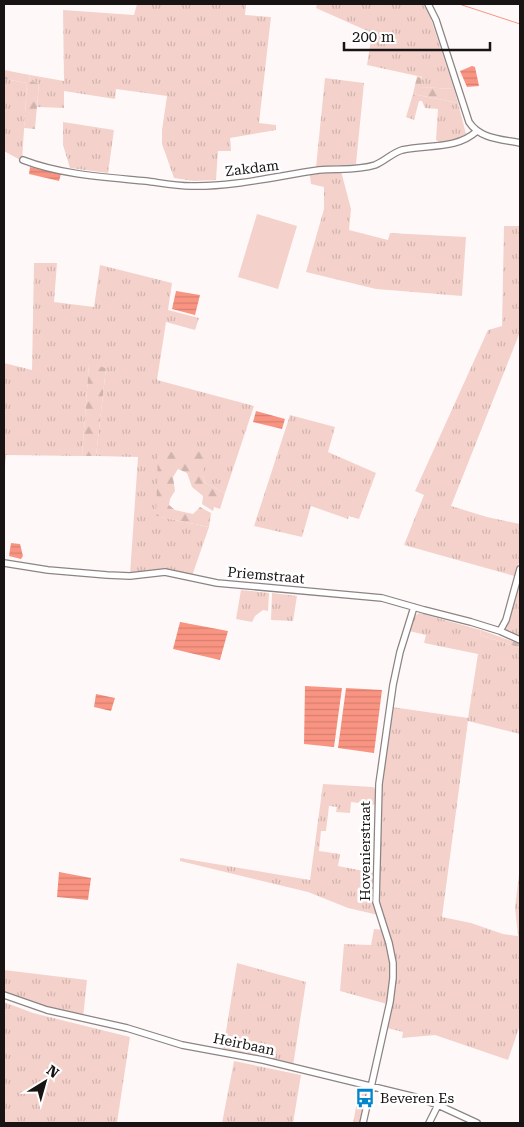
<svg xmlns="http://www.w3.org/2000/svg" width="524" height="1127" font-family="'Roboto Serif',serif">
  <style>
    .grass { fill: url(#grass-tufts) }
    .forest { fill: url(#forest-firs) }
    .pitch { fill: #f4d2cb }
    .water { fill: url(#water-rules) }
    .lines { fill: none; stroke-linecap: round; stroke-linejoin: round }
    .stream { stroke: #fa9482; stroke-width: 1 }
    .street-casing { stroke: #8c8483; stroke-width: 8 }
    .street { stroke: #fff; stroke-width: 5.5 }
    .labels { text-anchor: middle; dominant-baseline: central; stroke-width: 5; stroke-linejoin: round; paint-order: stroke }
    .street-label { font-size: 14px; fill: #171413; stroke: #fff }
    .poi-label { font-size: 14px; fill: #171413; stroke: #fff; text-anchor: start }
  </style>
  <defs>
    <pattern id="grass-tufts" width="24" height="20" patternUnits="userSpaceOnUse" patternTransform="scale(1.25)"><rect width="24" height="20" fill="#f4d2cb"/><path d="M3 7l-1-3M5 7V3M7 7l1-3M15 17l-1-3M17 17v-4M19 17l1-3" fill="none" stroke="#d0b3ad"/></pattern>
    <pattern id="forest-firs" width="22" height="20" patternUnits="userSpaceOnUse" patternTransform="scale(1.25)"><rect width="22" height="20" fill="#f4d2cb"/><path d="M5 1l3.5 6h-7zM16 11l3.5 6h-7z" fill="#d0b3ad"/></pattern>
    <pattern id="water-rules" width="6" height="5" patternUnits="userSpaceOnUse" patternTransform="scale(1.25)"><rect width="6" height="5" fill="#fa9482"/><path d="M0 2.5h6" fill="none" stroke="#d67f6f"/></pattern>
  </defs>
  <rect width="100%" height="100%" fill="#fef9f8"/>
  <path class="grass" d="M137,4H246L245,15L271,17L259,123L276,125V130L230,138L231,151H218L216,180L194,181L174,178L162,144V130L167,96L116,89L115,99L64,91V108L37,107L39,83L29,81L30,75L64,81L63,10L134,15Z
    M317,4H423L429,13L454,89L420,87L422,77L367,65L372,33L316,8Z
    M325,78L364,83L356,164L316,167Z
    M4,79L27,83L22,161L4,151Z
    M413,94L458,103L466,134L457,139L441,143L436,140L438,109L425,108L422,101H419L414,120L406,117Z
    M63,122L114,130L108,173L70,168L63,145Z
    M341,171L351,209L349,230L388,240L390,233L466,237L462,296L376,289L306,272L324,209V187L311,184L310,175Z
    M504,226H520V332L451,506L487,517L520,524V560L514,576L404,545L424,495L415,491L488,330L502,326Z
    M34,263H57L54,302L94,307L100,265L172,283L168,310L199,318L195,330L166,322L157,380L254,406L225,493L205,483L203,475L176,452L156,516L209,527L192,576L170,571L130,574L138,457L96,456L106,368L89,364L82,456L6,455L4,479V363L32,370Z
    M290,415L335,427L328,452L376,473L359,519L349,516L348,519L311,506L302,537L254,526Z
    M520,577V637L508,632L506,629Z
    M241,590L269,593L268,611L263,610L255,616L252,622L236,619Z
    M272,593L297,596L293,621L271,620Z
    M419,613L481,630L480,635L520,648V734L468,721L442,917L471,923L503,934L518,936L515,908L520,865V1025L508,1060L435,1035L402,1038L403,1032L387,1028L396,972L388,927L379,905L378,896L380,795L392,707L468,718L478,654L424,643L426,635L409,631L413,617Z
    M323,784L373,787L376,789V805L351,802L350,813L336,812L337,807L329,806L326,831H321L319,851L340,854L338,866L374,873L373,897L378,915L348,908L308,892L180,861V858L310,880Z
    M374,929L384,930L391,963L387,1004L340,991L344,944L371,945Z
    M237,963L306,982L293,1066L223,1050Z
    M4,970L87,980L83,1018L61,1013L4,994Z
    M4,1002L33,1013L130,1037L117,1123H4Z
    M234,1061L301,1075L293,1123H222Z"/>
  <path class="forest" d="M4,70L30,75L29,81L39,83L35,129L24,128L27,83L4,79Z
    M417,76L422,78L421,87L454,89L458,103L413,94Z
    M89,363L106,368L96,456H82Z
    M207,450L203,475L205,483L225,493L220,509L214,507L213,511L202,504L203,496L192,487L187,473L178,469L173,477L175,491L170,499L169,505L175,510L193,514L200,507L211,513L209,527L156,516L158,453Z
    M481,630L520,644V648L480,635Z
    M360,1087L366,1088L360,1123H353Z"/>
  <path class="pitch" d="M257,214L297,226L278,289L238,277Z"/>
  <path class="water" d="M472,66L475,67L479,86L467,87L460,71Z
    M30,167L61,174L59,181L29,174Z
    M176,291L200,295L195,315L172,309Z
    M256,411L285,419L282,429L253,422Z
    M11,543L20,544L23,556L21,559L9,556Z
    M180,622L228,631L220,660L173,649Z
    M305,686L342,688L334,747L304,744Z
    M346,688L382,690L374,753L338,748Z
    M96,694L115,698L111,711L94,707Z
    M59,872L91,878L88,900L57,897Z"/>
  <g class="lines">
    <path class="stream" d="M459,4L520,24"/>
    <defs>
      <path id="street" d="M428,4L436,20L469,122C480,139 501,139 520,143
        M23,160C62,175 105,177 146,181C161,183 176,186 191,186C233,187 277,176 319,170C337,168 357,171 375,165C385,161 392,153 402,150C428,144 456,150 477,131
        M4,563L48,570L107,575L130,576L165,572L217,583L382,598L424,610L471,622L500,631L520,640
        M500,631L506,620L520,569
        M4,995L47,1010L127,1028L182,1045L263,1060L415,1097L438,1105L477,1123
        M363,1123L390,1002L393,978V963L389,943L376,902L379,784L393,685L400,652L414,607
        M429,1123L438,1105"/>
    </defs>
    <use href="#street" class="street-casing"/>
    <use href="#street" class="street"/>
  </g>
  <defs>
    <symbol id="bus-bare" viewBox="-9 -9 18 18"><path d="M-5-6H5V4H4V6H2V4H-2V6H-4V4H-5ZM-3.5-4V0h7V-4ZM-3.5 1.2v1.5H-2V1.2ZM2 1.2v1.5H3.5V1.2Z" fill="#0186cd" stroke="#fff" stroke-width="2.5" paint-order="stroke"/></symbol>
  </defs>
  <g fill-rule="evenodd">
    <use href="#bus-bare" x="351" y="1084" width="28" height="28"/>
  </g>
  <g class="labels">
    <g class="street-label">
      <text transform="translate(252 168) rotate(-7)">Zakdam</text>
      <text transform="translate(266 575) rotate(5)">Priemstraat</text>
      <text transform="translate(365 851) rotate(-90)">Hovenierstraat</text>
      <text transform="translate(244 1044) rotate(12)">Heirbaan</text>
    </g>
    <g class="poi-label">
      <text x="380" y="1098">Beveren Es</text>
    </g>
  </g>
  <rect width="524" height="1127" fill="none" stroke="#171413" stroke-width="10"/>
  <g transform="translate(45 1082) rotate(37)" stroke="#ffffff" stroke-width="4" paint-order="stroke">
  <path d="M0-4L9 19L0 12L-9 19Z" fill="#171413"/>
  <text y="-8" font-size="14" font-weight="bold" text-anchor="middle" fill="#171413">N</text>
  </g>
  <path d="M344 42v8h146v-8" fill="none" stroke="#171413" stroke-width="2.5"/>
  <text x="352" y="42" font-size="15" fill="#171413" stroke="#ffffff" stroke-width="4" paint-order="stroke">200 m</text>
</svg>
